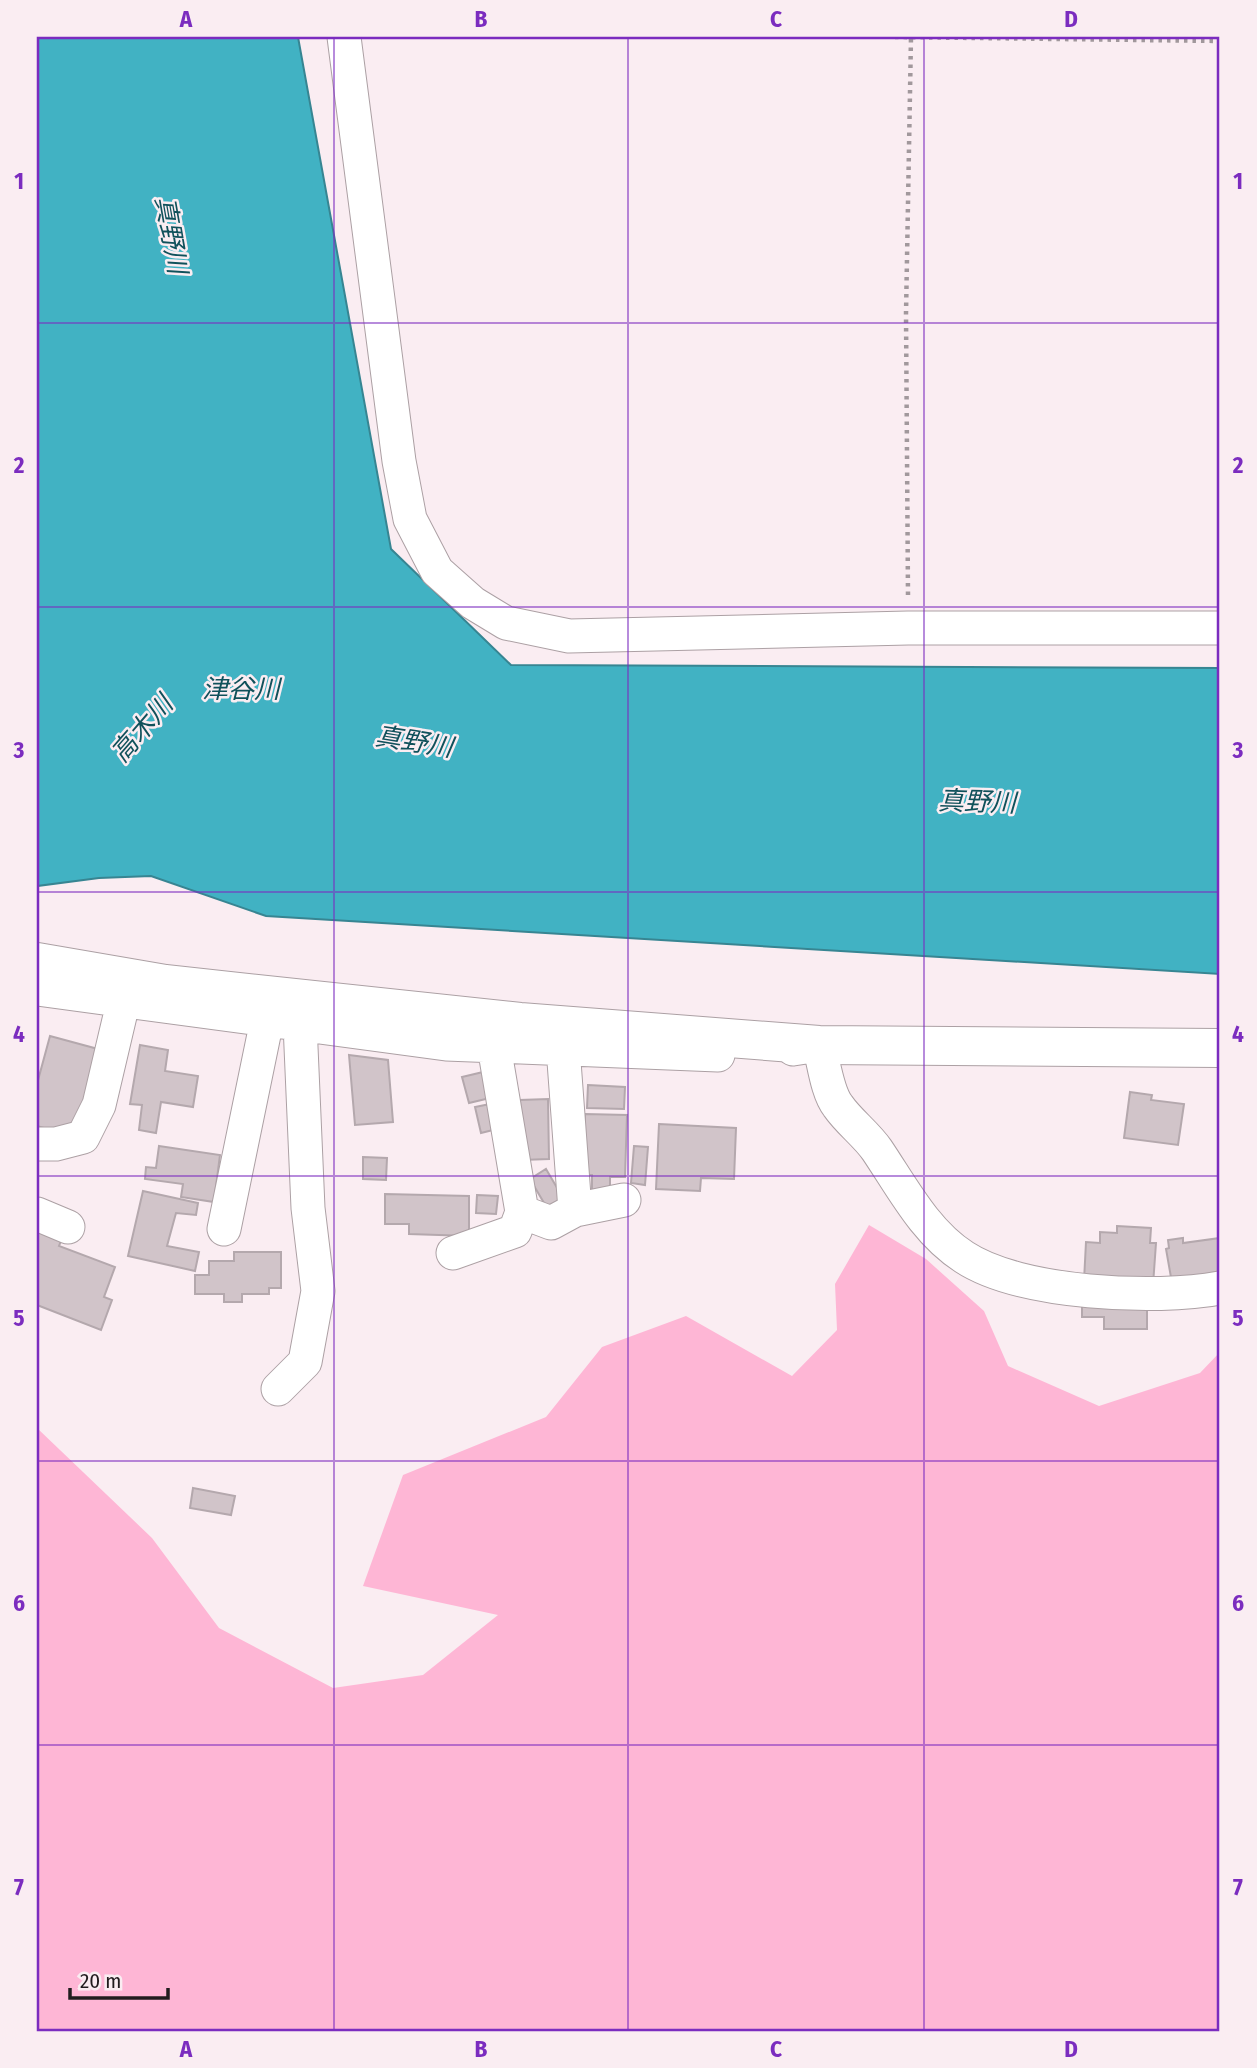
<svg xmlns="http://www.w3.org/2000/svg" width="1257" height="2068" font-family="'Fira Sans Condensed','Noto Sans JP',sans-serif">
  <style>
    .green { fill: #feb6d5 }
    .water { fill: #41b2c3; stroke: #378592; stroke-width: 2 }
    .building { fill: #d1c4c9; stroke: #b4a8ad; stroke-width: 2 }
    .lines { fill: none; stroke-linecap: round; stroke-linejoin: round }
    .minor-casing { stroke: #aca0a4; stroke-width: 35 }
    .tertiary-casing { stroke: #aca0a4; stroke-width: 40 }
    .path { stroke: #a1989c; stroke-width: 4.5; stroke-dasharray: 3.5 5; stroke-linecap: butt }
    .minor { stroke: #fff; stroke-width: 33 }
    .tertiary { stroke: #fff; stroke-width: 38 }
    .grid { fill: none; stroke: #7b2cbf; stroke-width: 2; stroke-opacity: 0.55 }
    .labels { text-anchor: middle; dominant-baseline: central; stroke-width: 5; stroke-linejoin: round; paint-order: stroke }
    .water-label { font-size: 26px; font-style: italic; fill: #10515b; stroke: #faedf2 }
    .neatline { fill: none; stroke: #7b2cbf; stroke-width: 2.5 }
    .grid-label { font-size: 23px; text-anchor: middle; font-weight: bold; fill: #7b2cbf }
  </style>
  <rect width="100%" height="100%" fill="#faedf2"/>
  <path class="green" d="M869,1225L926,1259L984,1311L1008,1366L1099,1406L1200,1373L1220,1352V2031H37V1428L152,1538L219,1628L333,1688L423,1675L498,1615L363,1586L403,1475L546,1417L602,1347L686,1316L792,1376L837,1330L835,1284Z"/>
  <path class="water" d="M37,37H298L391,549L511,665L1220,668V974L266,916L151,876L99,878L37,886Z"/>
  <path class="building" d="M50,1036L98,1049L74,1137L37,1126V1084Z
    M140,1045L168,1050L165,1071L198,1076L193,1107L161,1102L156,1133L139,1130L142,1105L130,1104Z
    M349,1055L388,1060L393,1122L355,1125Z
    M483,1072L490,1098L469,1103L462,1077Z
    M588,1085L625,1087L624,1109L587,1108Z
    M1130,1092L1152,1095L1151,1100L1184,1104L1178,1145L1124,1138Z
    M548,1099L549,1159L522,1160L520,1100Z
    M495,1103L501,1128L481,1133L475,1107Z
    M585,1114L627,1115L625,1177H610V1193L592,1192V1175H583Z
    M659,1124L736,1128L734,1179L701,1178L700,1191L656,1189Z
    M159,1146L220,1155L214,1202L181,1197L183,1184L145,1179L146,1167L156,1168Z
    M634,1146L648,1147L645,1185L631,1183Z
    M363,1157L387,1158L386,1180L363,1179Z
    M546,1169L563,1198L547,1208L530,1179Z
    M143,1191L198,1203L196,1215L176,1213L167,1246L199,1252L195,1271L128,1256Z
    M385,1194L469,1196V1236L409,1234V1224H385Z
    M477,1195L498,1196L496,1214L476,1213Z
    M37,1226L63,1236L59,1246L115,1267L104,1297L112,1300L101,1330L37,1305Z
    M1117,1226L1151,1228L1150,1243H1156L1153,1285L1084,1281L1086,1242L1100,1243V1232L1117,1233Z
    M1183,1238V1243L1220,1238V1275L1172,1283L1166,1249L1169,1248L1168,1240Z
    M234,1252H281V1288H269V1294H242V1302H224V1294H195V1275H209V1261H234Z
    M1082,1304H1147V1329H1104V1317H1082Z
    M193,1488L235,1496L231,1515L190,1508Z"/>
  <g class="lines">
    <defs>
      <path id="minor" d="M344,37L399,461L410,519L437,571L473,603L506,623L569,636L908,628H1220
        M37,989L446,1044L718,1055
        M563,1048L575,1210L624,1200
        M793,1049L819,1045C824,1063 827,1092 838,1106C849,1122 866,1134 877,1150C902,1187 925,1232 964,1257C1020,1294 1156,1300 1220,1288
        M37,1144H56L83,1137L99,1105L123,1003
        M522,1212L551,1223L575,1210
        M37,1214L68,1227
        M224,1229L267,1020
        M453,1253L515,1231L522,1212L494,1046
        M278,1389L305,1362L318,1291L308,1208L300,1024"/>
      <path id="tertiary" d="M37,962L165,984L520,1022L819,1045L1220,1048"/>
    </defs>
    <use href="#minor" class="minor-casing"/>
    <use href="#tertiary" class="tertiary-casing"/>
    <path class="path" d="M895,37L1220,41
      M908,595L906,314L911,37"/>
    <use href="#minor" class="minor"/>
    <use href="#tertiary" class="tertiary"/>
  </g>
  <path class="grid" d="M334,37V2031M628,37V2031M924,37V2031M37,323H1220M37,607H1220M37,892H1220M37,1176H1220M37,1461H1220M37,1745H1220"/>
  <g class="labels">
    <g class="water-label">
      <text transform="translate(171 235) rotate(80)">真野川</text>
      <text x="241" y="689">津谷川</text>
      <text transform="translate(142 729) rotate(-49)">高木川</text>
      <text transform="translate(414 742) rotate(9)">真野川</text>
      <text transform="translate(977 802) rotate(2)">真野川</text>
    </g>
  </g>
  <rect width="1257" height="2068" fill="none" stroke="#faedf2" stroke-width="77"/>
  <path d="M70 1988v10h98v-10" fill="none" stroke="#211c1e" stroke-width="3.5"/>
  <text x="80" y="1988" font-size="21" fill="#211c1e" stroke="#faedf2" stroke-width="5" paint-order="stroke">20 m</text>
  <rect x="38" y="38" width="1180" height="1992" class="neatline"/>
  <g class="grid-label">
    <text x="186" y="27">A</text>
    <text x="481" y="27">B</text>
    <text x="776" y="27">C</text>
    <text x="1071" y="27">D</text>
    <text x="19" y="189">1</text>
    <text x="1238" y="189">1</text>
    <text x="19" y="473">2</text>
    <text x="1238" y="473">2</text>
    <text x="19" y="758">3</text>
    <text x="1238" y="758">3</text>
    <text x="19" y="1042">4</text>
    <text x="1238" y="1042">4</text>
    <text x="19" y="1326">5</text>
    <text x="1238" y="1326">5</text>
    <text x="19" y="1611">6</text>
    <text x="1238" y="1611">6</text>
    <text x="19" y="1895">7</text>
    <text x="1238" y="1895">7</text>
    <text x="186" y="2057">A</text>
    <text x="481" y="2057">B</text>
    <text x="776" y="2057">C</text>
    <text x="1071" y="2057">D</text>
  </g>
</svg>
